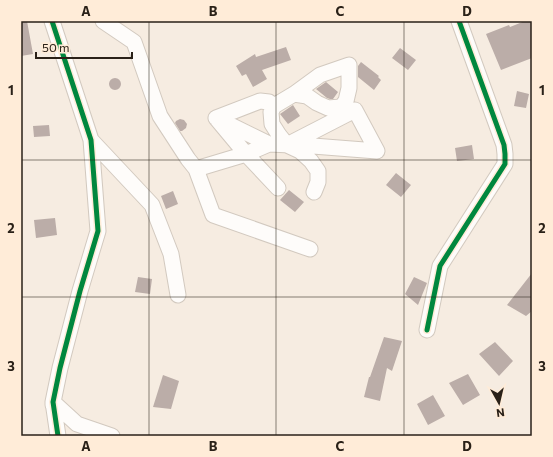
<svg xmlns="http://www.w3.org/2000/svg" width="553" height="457" font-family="Commissioner,sans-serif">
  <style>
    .building { fill: #bbada8 }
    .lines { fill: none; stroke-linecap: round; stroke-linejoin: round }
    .minor-casing { stroke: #d2c9bf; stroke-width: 17 }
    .minor { stroke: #fefcfa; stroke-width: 15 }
    .cycleway-casing { stroke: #ffecd8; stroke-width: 8 }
    .cycleway { stroke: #00873e; stroke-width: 5 }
    .grid { fill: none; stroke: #2a2118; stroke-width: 1; stroke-opacity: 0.55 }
    .neatline { fill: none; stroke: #2a2118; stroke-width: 1.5 }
    .grid-label { font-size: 13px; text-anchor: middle; font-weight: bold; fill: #2a2118 }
  </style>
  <rect width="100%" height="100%" fill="#f6ece1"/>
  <path class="building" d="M21,21H27L33,54L21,56Z
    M525,21H532V58L501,70L486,34L509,25L510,27Z
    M286,47L291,60L262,70L267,79L253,87L246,74L242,76L236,66L255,54L256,57Z
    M400,48L416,60L408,70L392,58Z
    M361,62L379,76L378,77L381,80L374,90L358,77V66Z
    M109 84a6 6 0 1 1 12 0a6 6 0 1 1-12 0Z
    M326,82L338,92L333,99H330L327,98L316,89Z
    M517,91L529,94L526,108L514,106Z
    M293,105L300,116L288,124L280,114Z
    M180,119L184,120L187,124L186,128L182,131H180L175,123L176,121Z
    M49,125L50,136L34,137L33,126Z
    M472,145L474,159L457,161L455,148Z
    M396,173L411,185L401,197L386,185Z
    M289,190L304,202L295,212L280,200Z
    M173,191L178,204L166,209L161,196Z
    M55,218L57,235L36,238L34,220Z
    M532,273V311L526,316L507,305Z
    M138,277L152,279L150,294L135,292Z
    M414,277L427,283L418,305L405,294Z
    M384,337L402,341L392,371L387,368L380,401L364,397L369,377H370Z
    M495,342L513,361L499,376L479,354Z
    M468,374L480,395L463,405L449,383Z
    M163,375L179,381L171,409L153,407Z
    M433,395L445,416L428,425L417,404Z"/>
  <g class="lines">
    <defs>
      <path id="minor" d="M52,21L91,140L98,231L80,291L60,368L53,402L58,436
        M103,21L134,42L160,116L188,159L196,169L213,215L310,249
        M274,106L271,112L272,124L279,135L287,145L300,151L311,161L318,171V182L314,192
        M216,118L260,101L269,102L274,106L294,94L320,75L349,65V88L346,101L341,107L328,108L317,103L307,96L294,94
        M216,118L269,144L246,154Z
        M91,140L152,205L171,254L178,295
        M269,144L313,146L377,151L355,110L287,145
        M196,169L246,154L278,188
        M427,330L440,266L505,164V154L504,145L459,21
        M53,405V402L77,424L112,436"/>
    </defs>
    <use href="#minor" class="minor-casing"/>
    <use href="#minor" class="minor"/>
    <defs>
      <path id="cycleway" d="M52,21L91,140L98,231L80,291L60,368L53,402L58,436
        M427,330L440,266L505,164V154L504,145L459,21"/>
    </defs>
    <use href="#cycleway" class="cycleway-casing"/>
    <use href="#cycleway" class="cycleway"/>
  </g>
  <path class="grid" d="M149,21V436M276,21V436M404,21V436M21,160H532M21,297H532"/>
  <rect width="553" height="457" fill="none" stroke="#ffecd8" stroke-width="44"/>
  <g transform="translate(499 403) rotate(172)" stroke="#ffecd8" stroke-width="3" paint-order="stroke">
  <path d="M0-3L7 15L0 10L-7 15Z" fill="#2a2118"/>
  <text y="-6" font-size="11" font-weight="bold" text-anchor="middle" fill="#2a2118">N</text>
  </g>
  <path d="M36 52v6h96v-6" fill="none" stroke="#2a2118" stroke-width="2"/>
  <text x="42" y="52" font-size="12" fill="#2a2118" stroke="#ffecd8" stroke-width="3" paint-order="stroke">50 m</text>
  <rect x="22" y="22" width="509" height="413" class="neatline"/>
  <g class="grid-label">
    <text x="86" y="16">A</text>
    <text x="213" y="16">B</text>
    <text x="340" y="16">C</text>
    <text x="467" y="16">D</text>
    <text x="11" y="95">1</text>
    <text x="542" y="95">1</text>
    <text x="11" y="233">2</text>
    <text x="542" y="233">2</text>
    <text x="11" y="371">3</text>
    <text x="542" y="371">3</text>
    <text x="86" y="451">A</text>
    <text x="213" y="451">B</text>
    <text x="340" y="451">C</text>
    <text x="467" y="451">D</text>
  </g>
</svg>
